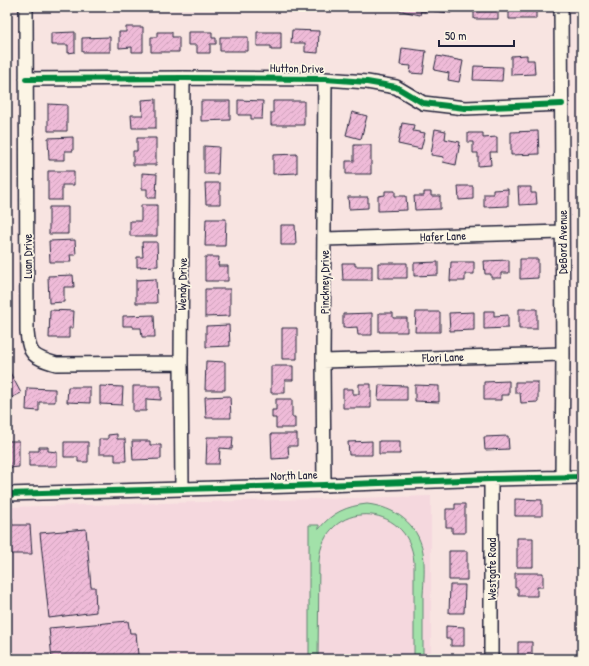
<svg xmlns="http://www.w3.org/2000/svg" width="589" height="666" font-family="'Patrick Hand',sans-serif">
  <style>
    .built { fill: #f5d8de }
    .grass { fill: #a2e1a9; stroke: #628272 }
    .building { fill: url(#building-hatch); stroke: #22223b }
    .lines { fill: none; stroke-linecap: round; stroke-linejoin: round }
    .minor-casing { stroke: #22223b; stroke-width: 16 }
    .minor { stroke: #fcf5e5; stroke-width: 13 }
    .cycleway-casing { stroke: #fcf5e5; stroke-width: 8 }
    .cycleway { stroke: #00873e; stroke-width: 6 }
    .labels { text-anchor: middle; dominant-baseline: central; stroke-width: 3.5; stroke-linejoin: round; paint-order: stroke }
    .street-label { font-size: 12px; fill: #22223b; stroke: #fcf5e5 }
  </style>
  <defs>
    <pattern id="building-hatch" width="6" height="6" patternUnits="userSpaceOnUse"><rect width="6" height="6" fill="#efbbd8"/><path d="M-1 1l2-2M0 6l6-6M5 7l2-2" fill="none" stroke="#cda0ba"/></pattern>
  </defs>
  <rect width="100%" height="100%" fill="#f8e4e1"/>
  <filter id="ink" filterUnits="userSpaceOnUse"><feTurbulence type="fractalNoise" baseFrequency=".025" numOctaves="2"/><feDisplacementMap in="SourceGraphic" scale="8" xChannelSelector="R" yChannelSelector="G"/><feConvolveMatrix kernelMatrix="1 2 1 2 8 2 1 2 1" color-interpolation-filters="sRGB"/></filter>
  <g filter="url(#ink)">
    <path class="built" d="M431,496V659H7V507Z"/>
    <path class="grass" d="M367,504C394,507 418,523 423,552C425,565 424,581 423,595C423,616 423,638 423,659H414V562C409,499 323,499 319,561L318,659H309V525H319V529C331,513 347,506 367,504Z"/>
    <path class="building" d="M399,7H427L425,12L421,11L420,15L398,10Z
      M435,7H452L451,13L434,11Z
      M474,7H498V19H474Z
      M509,7H536V19H509Z
      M126,27H143V52H132V47L119,48V32H126Z
      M292,30L319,31L318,53L305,52V43H291Z
      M75,32V52L68,53V45H51V33Z
      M157,32H172V37H179V52H151V37H157Z
      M188,32H212V38H216V44H210V53H197V45H188Z
      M257,32H281V50H271V46H257Z
      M110,37V52H82V38Z
      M220,37H248V51H220Z
      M402,48L426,51L423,74L410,73L411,66L400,65Z
      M527,55V60H534L535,74L511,75V56Z
      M437,56L463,61L459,82L448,80L449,73L434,70Z
      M474,66L503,67L502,81L473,80Z
      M156,99V128H132L131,115H143L142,100Z
      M238,100L263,101L262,119H251V115H238Z
      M201,101H230V120L201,121Z
      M273,101H304V125H271V113H273Z
      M48,104L67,105V131H48Z
      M352,112L367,116L361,139L346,135Z
      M402,123L414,125L413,131L425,133L421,149L398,144Z
      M435,129L446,131L445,139L460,142L456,165L443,162L444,157L431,155Z
      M538,131L539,154L511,155V132Z
      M468,133H483V138L497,137V152H490L491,165L478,166V153H473V142H468Z
      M73,137V151H65V160H49L48,138Z
      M137,138H156V165H133V151H137Z
      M354,145H371V174H346V161H354Z
      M204,146L219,147L218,174H204Z
      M297,154V173L273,174V155Z
      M48,171H74V185H62V200H48Z
      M142,173L157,174L156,198H147V189H142Z
      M205,183H220V204H206Z
      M458,186H473V199L459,200Z
      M518,187H531V193H536L537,204L519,205Z
      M508,189V206L484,207V194H493V190Z
      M385,191H395V196H406L407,210L378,211V196L385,195Z
      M424,192H431V196H440V209L415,210L414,196H424Z
      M348,197H368V208L349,209Z
      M141,205H157V236H130V221H141Z
      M49,207H68V234H49Z
      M206,219H226L225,246H205Z
      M281,225H295L296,245H281Z
      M75,240L76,255H70L71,262H50L49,241Z
      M142,242H157L158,266L137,267V257H143Z
      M205,257H219L218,266H228V281H205Z
      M520,259H538V278L520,279Z
      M509,260V273H501V278H491V274H485L484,261Z
      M438,262V275L414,276V263Z
      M451,262H474V274H465V281H450Z
      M342,263H355V266H372V280H343Z
      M378,263H407V278H378Z
      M73,275L74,287H64V302L49,303L48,276Z
      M156,279L157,303H136V280Z
      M205,289H230V316L205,317Z
      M519,309H537V329H519Z
      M50,310L74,311L73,328H69V338H49Z
      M484,311H494V316L508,315V328L484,329Z
      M416,312H440V332H415Z
      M474,312V330L450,331L449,313Z
      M372,313V335H358L357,327L343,328V314Z
      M379,313H393V318H407V332H379Z
      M154,315L155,337H142L141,328H133V326H123V316Z
      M229,325L230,346L206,347V326Z
      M282,328H297V359H282Z
      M206,361L225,362V390H205Z
      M271,366H293V380H285V393H271Z
      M7,367L21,393L7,400Z
      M509,381V395H501V400H484V382Z
      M515,382H538V402L521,403L520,393H515Z
      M359,384H371V408H343V389H353V394H359Z
      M379,385L407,386V400H378Z
      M415,385L439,386V402L415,401Z
      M100,386L123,387L122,405L100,404Z
      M133,386H161V400L146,399V411H133Z
      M68,387H90V403L67,402Z
      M27,388L55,389V402H39V411L26,410Z
      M230,396L231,418H206L205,397Z
      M276,399H292V417H295V428H276V418H272V410H276Z
      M117,434V439H125L126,461H115V454H99V439H108V435Z
      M271,434H297V446H288L289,458L272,459Z
      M508,436L509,449L485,450L484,437Z
      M207,437H233L232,449L220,448L219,464H206Z
      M7,441H19V467L9,468V462H7Z
      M132,441H150V445H161V459L133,460Z
      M372,441V455H349L348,442Z
      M379,441H400V454H379Z
      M64,442H88V462H78V457H64Z
      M39,447H48V451L57,452V466H29V451H39Z
      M515,499L542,500V516H515Z
      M455,504H465V533H452V527H446V509H455Z
      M7,518H12V525H30L32,554H7Z
      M86,529L91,587H95L96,612L49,618L40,533Z
      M517,538H533V567H517Z
      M449,551H467V580H449Z
      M515,573H543V587H537V596H518V588H515Z
      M450,585H465L464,613H449Z
      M128,621L130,633H136L138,655L132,656V659H52L49,628Z
      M446,626L464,627V646H451V639H446Z
      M518,642H532V659H518Z"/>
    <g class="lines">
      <defs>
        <path id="minor" d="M26,7L27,332C29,356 34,357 56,364L181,363
          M561,7L563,354L562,477
          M26,79L183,78L325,79L367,82L396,87L423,103L465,108L562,104
          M324,239L562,232
          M323,361L563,354
          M324,485L323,361L325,79
          M182,489L181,363L183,78
          M7,494L324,485L491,479L582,477
          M491,659V479"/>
      </defs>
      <use href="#minor" class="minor-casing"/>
      <use href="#minor" class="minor"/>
      <defs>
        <path id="cycleway" d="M26,79L183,78L325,79L367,82L396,87L423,103L465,108L562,104
          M7,494L324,485L491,479L582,477"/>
      </defs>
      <use href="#cycleway" class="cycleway-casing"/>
      <use href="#cycleway" class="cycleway"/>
    </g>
  </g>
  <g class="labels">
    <g class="street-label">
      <text transform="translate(297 68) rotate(1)">Hutton Drive</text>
      <text transform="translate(443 236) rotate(-2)">Hafer Lane</text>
      <text transform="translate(562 242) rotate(-90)">DeBord Avenue</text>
      <text transform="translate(27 256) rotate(-90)">Luan Drive</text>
      <text transform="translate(324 282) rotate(-90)">Pinckney Drive</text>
      <text transform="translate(182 284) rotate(-89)">Wendy Drive</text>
      <text transform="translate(443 357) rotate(-2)">Flori Lane</text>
      <text transform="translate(294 475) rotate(-2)">North Lane</text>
      <text transform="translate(491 569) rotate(-90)">Westgate Road</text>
    </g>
  </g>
  <rect width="589" height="666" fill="none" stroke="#fcf5e5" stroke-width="24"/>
  <rect x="12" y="12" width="565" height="642" fill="none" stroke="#22223b" stroke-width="1.5" filter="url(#ink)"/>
  <path d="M439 40v6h75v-6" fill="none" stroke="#22223b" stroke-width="2"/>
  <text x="445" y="40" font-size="12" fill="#22223b" stroke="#fcf5e5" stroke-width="3" paint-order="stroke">50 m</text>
</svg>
